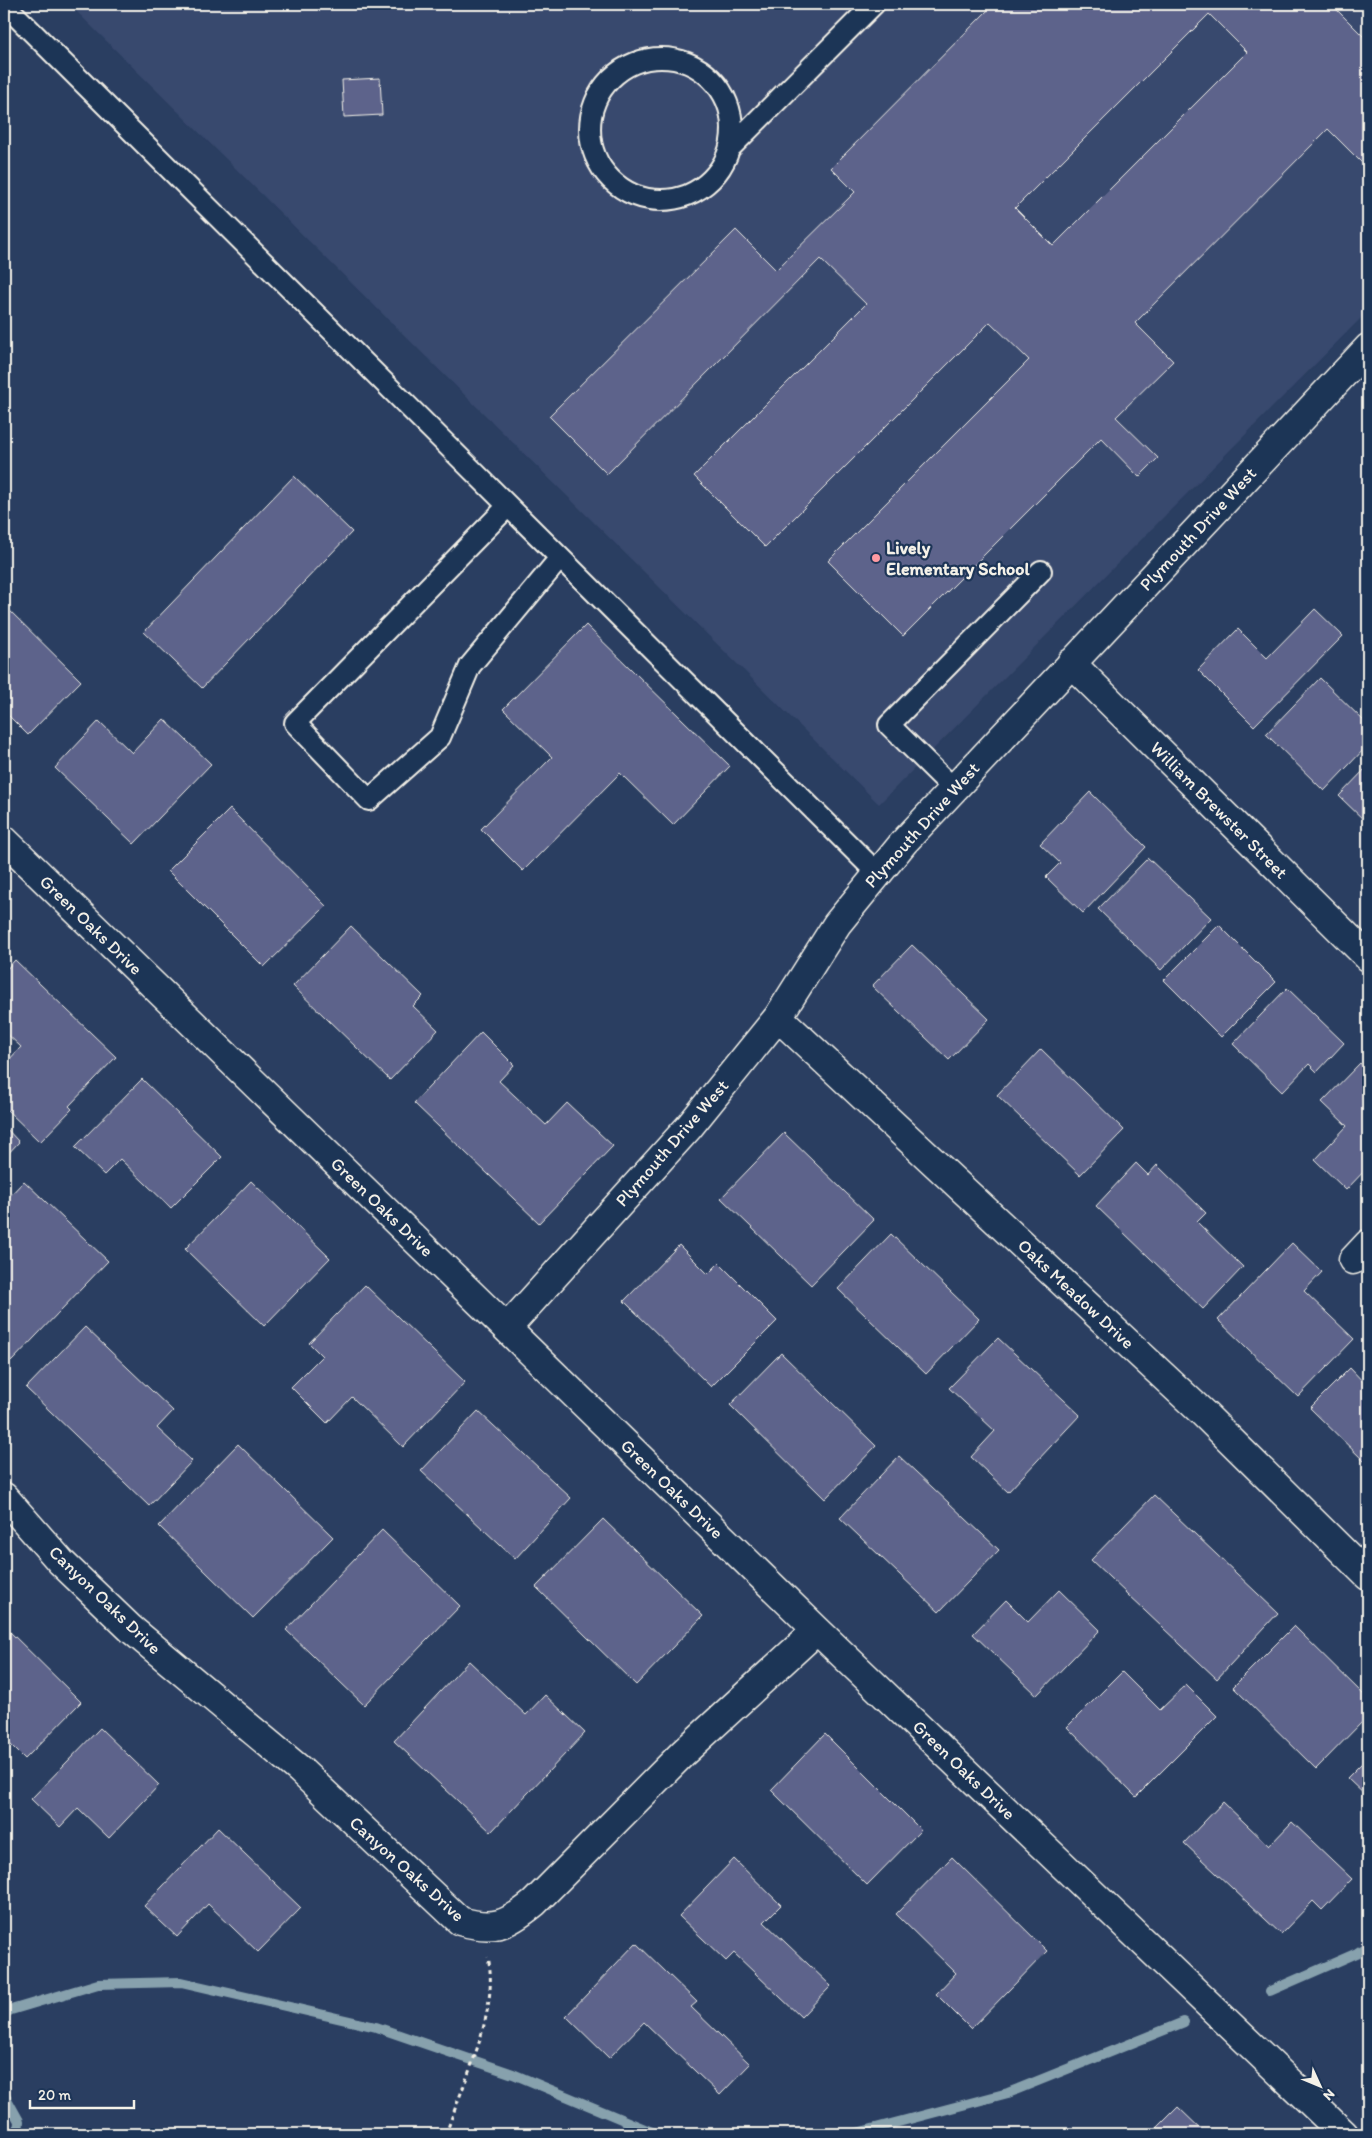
<svg xmlns="http://www.w3.org/2000/svg" width="1372" height="2138" font-family="Itim,sans-serif">
  <style>
    .built { fill: #39496e }
    .lines { fill: none; stroke-linecap: round; stroke-linejoin: round }
    .stream { stroke: #87a1ad; stroke-width: 10 }
    .building { fill: #5d648b; stroke: #f4f1e8; fill-rule: evenodd }
    .service-casing { stroke: #f4f1e8; stroke-width: 24 }
    .minor-casing { stroke: #f4f1e8; stroke-width: 31 }
    .path { stroke: #f4f1e8; stroke-width: 3; stroke-dasharray: 4 4; stroke-linecap: butt }
    .service { stroke: #1d3557; stroke-width: 20 }
    .minor { stroke: #1d3557; stroke-width: 28 }
    .poi-dot { fill: #ff9aa2; stroke: #1d3557; stroke-width: 2 }
    .labels { text-anchor: middle; dominant-baseline: central; stroke-width: 4.5; stroke-linejoin: round; paint-order: stroke }
    .street-label { font-size: 18px; fill: #f4f1e8; stroke: #1d3557 }
    .poi-label { font-size: 18px; font-weight: bold; fill: #f4f1e8; stroke: #1d3557; text-anchor: start }
  </style>
  <rect width="100%" height="100%" fill="#2a3e61"/>
  <filter id="ink" filterUnits="userSpaceOnUse"><feTurbulence type="fractalNoise" baseFrequency=".02" numOctaves="2"/><feDisplacementMap in="SourceGraphic" scale="10" xChannelSelector="R" yChannelSelector="G"/><feConvolveMatrix kernelMatrix="1 2 1 2 8 2 1 2 1" color-interpolation-filters="sRGB"/></filter>
  <g filter="url(#ink)">
    <path class="built" d="M69,4H1368V311L879,804Z"/>
    <g class="lines">
      <path class="stream" d="M1270,1991L1357,1953L1368,1946
        M4,2014L11,2010L98,1984L181,1982L376,2027L513,2074L657,2134
        M4,2094L19,2121L18,2134
        M853,2134L1008,2093L1184,2022"/>
    </g>
    <path class="building" d="M994,4H1331L1368,41V169L1328,129L1135,323L1173,361L1116,417L1158,458L1139,477L1101,438L903,636L828,561L1029,360L990,322L765,547L694,476L866,304L820,259L607,474L549,416L736,230L776,270L855,192L831,168ZM1209,14L1247,52L1053,246L1015,208Z
      M380,78L382,115L344,117L342,80Z
      M294,476L352,532L202,688L144,632Z
      M4,605L81,681L28,735L4,711Z
      M1315,609L1343,636L1254,726L1198,670L1238,629L1267,658Z
      M586,625L730,766L673,825L620,773L523,871L481,829L552,757L503,709Z
      M1320,678L1368,725V745L1324,791L1266,734Z
      M164,719L211,764L134,844L55,768L99,721L132,753Z
      M1368,766V824L1339,796Z
      M1090,792L1146,847L1083,913L1046,877L1060,863L1040,844Z
      M230,809L326,906L264,967L168,871Z
      M1148,858L1211,918L1161,970L1098,909Z
      M1219,925L1276,982L1221,1037L1164,980Z
      M351,926L423,996L413,1006L438,1030L390,1080L293,986Z
      M912,945L989,1019L949,1060L872,986Z
      M15,960L116,1057L69,1106L72,1109L40,1142L4,1107V1065L21,1047L4,1031V972Z
      M1287,988L1344,1043L1317,1072L1309,1064L1282,1092L1233,1044Z
      M481,1032L514,1065L499,1081L546,1125L567,1103L613,1146L539,1223L414,1103Z
      M1041,1049L1124,1130L1080,1175L997,1095Z
      M1360,1063L1368,1071V1167L1346,1190L1315,1160L1347,1126L1322,1102Z
      M142,1079L222,1157L171,1208L120,1159L104,1175L75,1147Z
      M4,1126L19,1142L4,1158Z
      M784,1133L874,1220L811,1285L721,1198Z
      M1136,1163L1148,1175L1157,1165L1206,1213L1197,1222L1243,1267L1203,1309L1096,1206Z
      M24,1181L108,1261L12,1361L4,1353V1202Z
      M251,1181L330,1258L264,1326L185,1249Z
      M891,1234L979,1319L926,1374L838,1289Z
      M1292,1243L1322,1272L1304,1291L1354,1339L1298,1397L1218,1320Z
      M679,1245L708,1274L719,1263L777,1321L711,1387L624,1301Z
      M365,1285L465,1382L403,1447L352,1397L327,1423L291,1387L322,1356L309,1343Z
      M85,1327L173,1411L157,1428L192,1461L149,1506L26,1388Z
      M998,1338L1080,1415L1008,1492L971,1457L995,1431L949,1388Z
      M781,1353L876,1446L825,1499L730,1405Z
      M1350,1368L1368,1387V1465L1310,1408Z
      M478,1411L571,1498L515,1559L421,1471Z
      M238,1444L333,1537L253,1618L159,1526Z
      M899,1456L999,1550L939,1612L840,1518Z
      M1154,1495L1278,1613L1217,1679L1091,1560Z
      M603,1519L703,1616L636,1685L536,1587Z
      M382,1530L460,1606L364,1705L286,1630Z
      M1059,1590L1100,1630L1037,1695L973,1634L1006,1600L1028,1622Z
      M4,1626L81,1702L25,1759L4,1738Z
      M1294,1626L1368,1699V1716L1316,1769L1233,1687Z
      M469,1661L526,1715L545,1695L585,1733L491,1832L394,1741Z
      M1122,1672L1160,1710L1186,1685L1217,1716L1136,1797L1067,1727Z
      M100,1728L159,1785L109,1838L78,1808L60,1827L31,1799Z
      M825,1734L921,1830L867,1885L771,1790Z
      M1368,1757V1798L1347,1778Z
      M1223,1802L1269,1846L1292,1822L1352,1879L1322,1910L1313,1901L1281,1934L1184,1843Z
      M218,1828L301,1908L258,1952L208,1904L177,1937L144,1906Z
      M952,1857L1047,1951L971,2029L936,1994L956,1973L896,1914Z
      M734,1859L781,1905L764,1922L831,1986L801,2017L734,1953L726,1961L679,1916Z
      M636,1943L697,2002L691,2007L750,2064L720,2095L644,2022L609,2058L566,2016Z
      M1178,2107L1206,2134H1151Z"/>
    <g class="lines">
      <defs>
        <path id="service" d="M4,4L878,874
          M590 129a71 71 0 1 1 142 0a71 71 0 1 1-142 0Z
          M731,147L874,4
          M508,506L295,723L369,800L440,737L470,666L560,558
          M954,789L889,725L1041,571"/>
        <path id="minor" d="M1071,663L1368,957
          M4,840L817,1630L1344,2134
          M778,1017L1204,1414L1368,1576
          M1353,1260L1368,1244
          M507,1328L689,1127L778,1017L837,924L904,842L1368,348
          M4,1497L61,1562L131,1629L299,1769L460,1921C494,1931 507,1925 534,1903L683,1753L817,1630"/>
      </defs>
      <use href="#service" class="service-casing"/>
      <use href="#minor" class="minor-casing"/>
      <path class="path" d="M446,2134C463,2082 500,2011 488,1957"/>
      <use href="#service" class="service"/>
      <use href="#minor" class="minor"/>
    </g>
  </g>
  <circle class="poi-dot" cx="876" cy="558" r="5"/>
  <g class="labels">
    <g class="street-label">
      <text transform="translate(1198 529) rotate(-47)">Plymouth Drive West</text>
      <text transform="translate(1219 810) rotate(45)">William Brewster Street</text>
      <text transform="translate(922 825) rotate(-48)">Plymouth Drive West</text>
      <text transform="translate(91 925) rotate(44)">Green Oaks Drive</text>
      <text transform="translate(672 1143) rotate(-49)">Plymouth Drive West</text>
      <text transform="translate(382 1207) rotate(44)">Green Oaks Drive</text>
      <text transform="translate(1076 1294) rotate(43)">Oaks Meadow Drive</text>
      <text transform="translate(672 1489) rotate(44)">Green Oaks Drive</text>
      <text transform="translate(105 1600) rotate(44)">Canyon Oaks Drive</text>
      <text transform="translate(964 1770) rotate(44)">Green Oaks Drive</text>
      <text transform="translate(407 1869) rotate(42)">Canyon Oaks Drive</text>
    </g>
    <g class="poi-label">
      <text x="886" y="548">Lively<tspan x="886" dy="21">Elementary School</tspan></text>
    </g>
  </g>
  <rect width="1372" height="2138" fill="none" stroke="#1d3557" stroke-width="20"/>
  <rect x="10" y="10" width="1352" height="2118" fill="none" stroke="#f4f1e8" stroke-width="2" filter="url(#ink)"/>
  <g transform="translate(1320 2086) rotate(134)" stroke="#1d3557" stroke-width="4" paint-order="stroke">
  <path d="M0-4L9 19L0 12L-9 19Z" fill="#f4f1e8"/>
  <text y="-8" font-size="14" font-weight="bold" text-anchor="middle" fill="#f4f1e8">N</text>
  </g>
  <path d="M30 2100v8h104v-8" fill="none" stroke="#f4f1e8" stroke-width="2.5"/>
  <text x="38" y="2100" font-size="15" fill="#f4f1e8" stroke="#1d3557" stroke-width="4" paint-order="stroke">20 m</text>
</svg>
